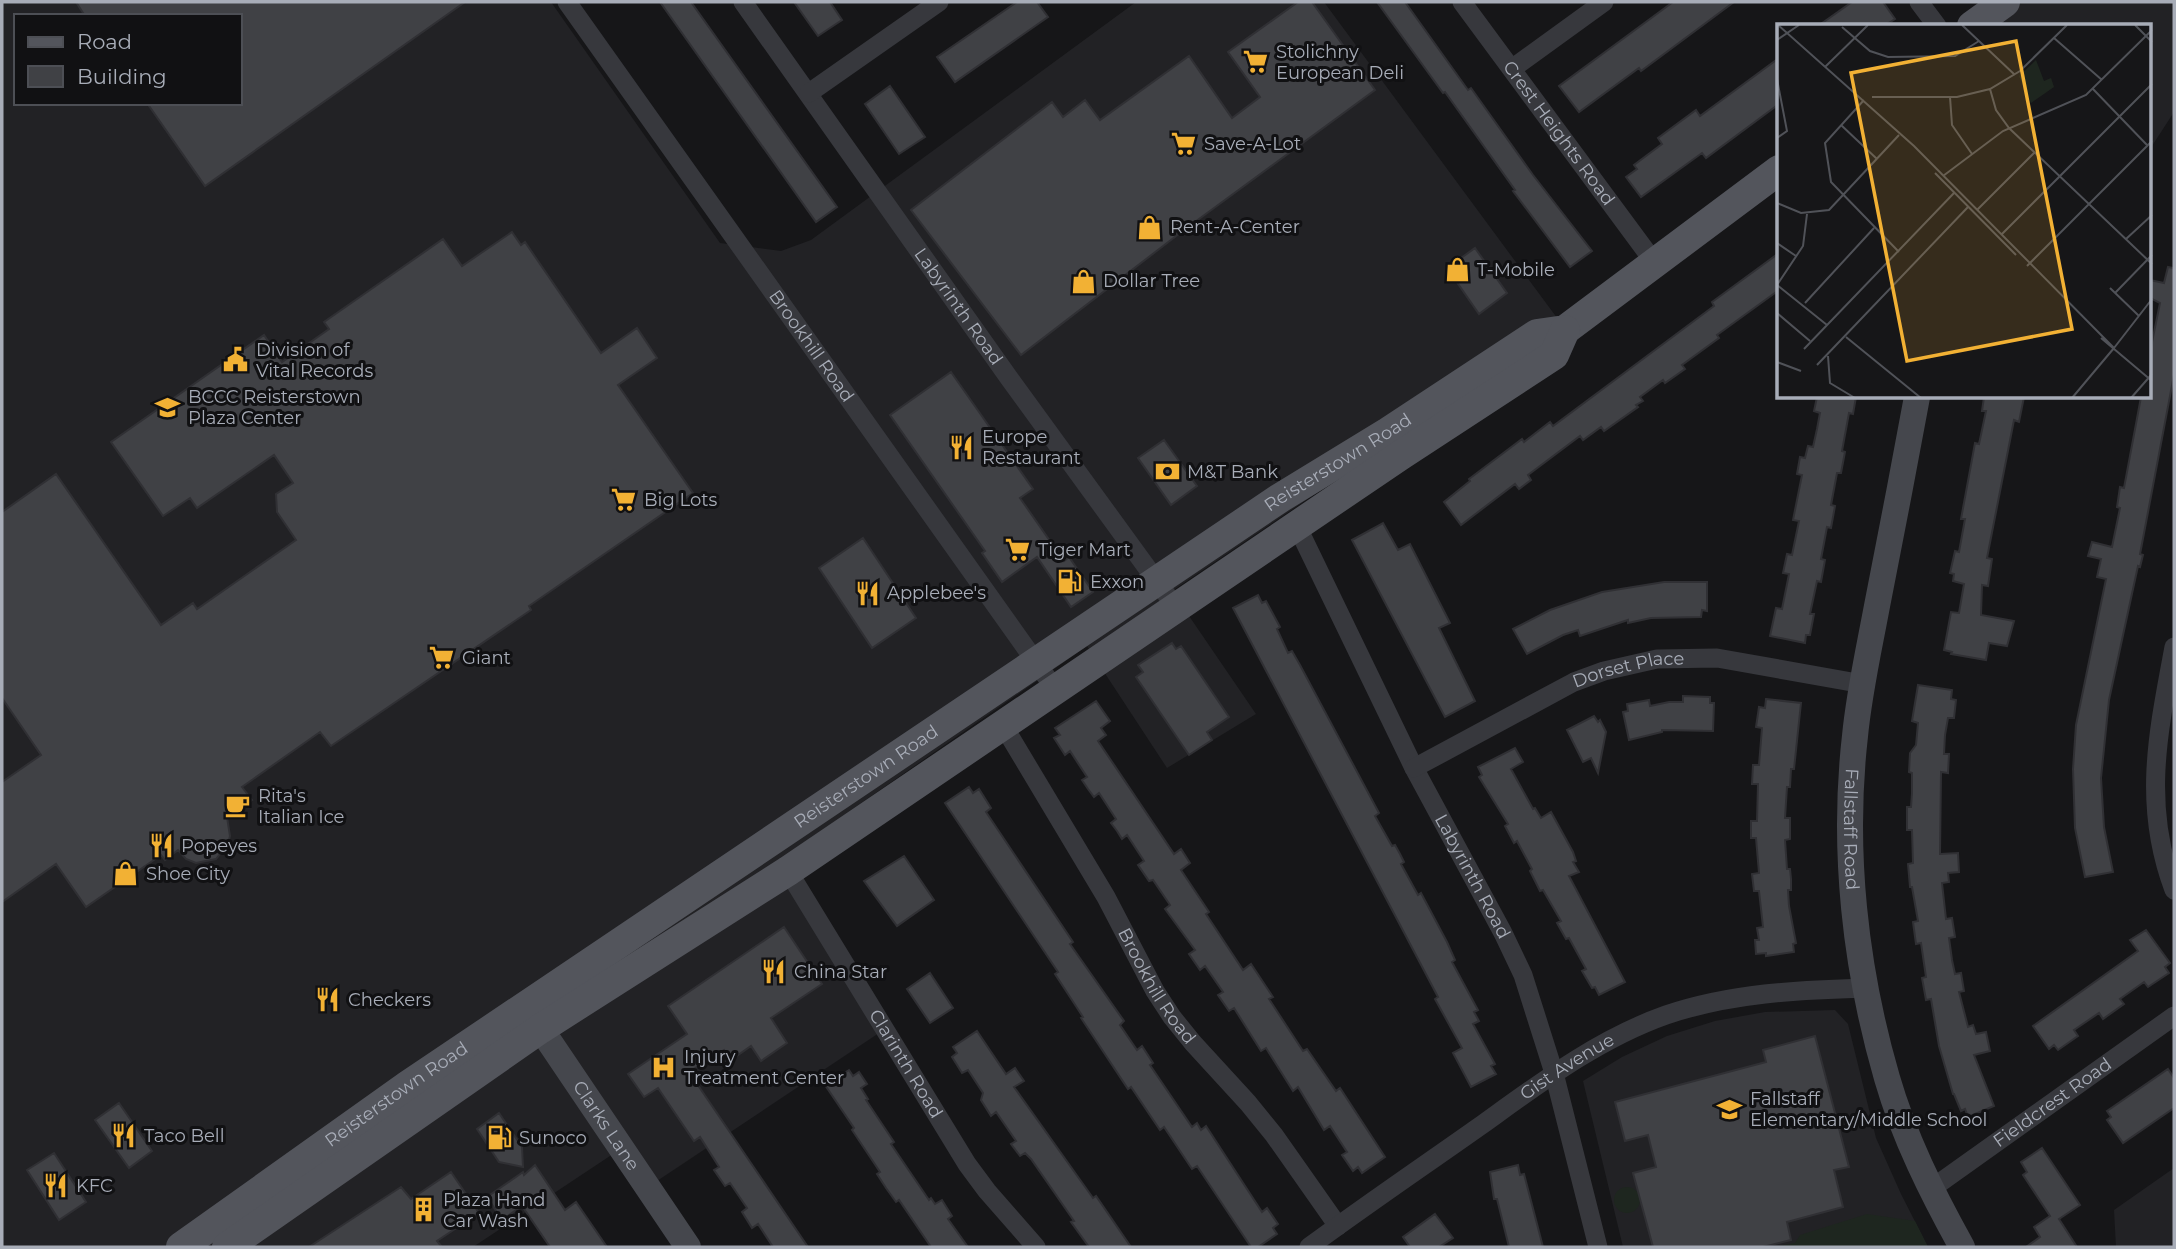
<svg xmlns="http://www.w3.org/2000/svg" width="2176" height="1249" font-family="Montserrat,sans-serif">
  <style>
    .built { fill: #222225; fill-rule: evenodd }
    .green { fill: #1e261f }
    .building { fill: #404145; stroke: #303034; stroke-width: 2 }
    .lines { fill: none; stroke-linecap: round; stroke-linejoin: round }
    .street { stroke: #37383d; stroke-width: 19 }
    .secondary { stroke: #45474d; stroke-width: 26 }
    .primary { stroke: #53555c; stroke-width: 30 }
    .labels { text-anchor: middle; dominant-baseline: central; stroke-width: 6; stroke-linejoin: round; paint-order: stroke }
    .poi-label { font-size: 18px; fill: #a8adb8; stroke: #111113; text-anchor: start }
    .street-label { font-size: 18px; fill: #a8adb8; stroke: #111113 }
    .inset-road { fill: none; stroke: #505258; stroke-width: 2 }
    .view { fill: #f2b134; fill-opacity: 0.15; stroke: #f2b134; stroke-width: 3.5 }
    .inset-edge { fill: none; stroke: #a8adb8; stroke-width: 3.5 }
  </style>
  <rect width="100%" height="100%" fill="#161618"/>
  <path class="built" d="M2,2H551L720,243L781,251L811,240L1136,2H1324L1563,326L1172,591L1256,714L1167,768L1087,646L775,863L885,1029L648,1187L622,1148L473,1247H2ZM16,16H240V103H16Z
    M2003,2H2174V112L2150,149V26H1969Z
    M1835,1010L1848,1024L1876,1138L1901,1194L1928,1247H1623L1583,1081L1622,1057L1667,1036L1715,1021L1765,1012Z
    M2174,1168V1247H2116L2114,1210Z"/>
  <path class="green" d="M1614 1200a13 13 0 1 1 26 0a13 13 0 1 1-26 0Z
    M1867,1214L1915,1221L1928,1247H1773L1795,1243L1800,1235Z"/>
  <path class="building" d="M76,2H465L205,186L147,103H240V16H85Z
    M660,2H691L837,207L816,222Z
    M794,2H830L842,20L818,36Z
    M1017,2H1037L1048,17L955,82L937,57Z
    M1298,2H1312L1375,90L1184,230L1021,355L911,210L1052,102L1063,117L1085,100L1100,120L1189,56L1232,118L1260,97L1228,52Z
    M1377,2H1405L1468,90L1471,88L1533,175L1592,251L1570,267L1513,191L1515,190L1445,92L1443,93Z
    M1673,2H1734L1641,71L1639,68L1579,112L1559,86Z
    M1852,2H1883L1895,19L1884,26H1818Z
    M1779,58V104L1706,158L1702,153L1641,197L1626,177L1637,169L1634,165L1662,144L1658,138L1696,110L1700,116Z
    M890,86L925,137L899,154L865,104Z
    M512,232L521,245L525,242L601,353L637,328L657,358L618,385L693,493L529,606L531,610L331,746L320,732L242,787L252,800L227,817L230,836L228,844L216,859L196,863L186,859L178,850L165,860L161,855L86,907L56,864L2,902V782L41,755L2,698V512L56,474L161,625L193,603L197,609L296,540L277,512L276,494L293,483L274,455L197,508L190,498L163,516L111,442L264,335L282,362L329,329L324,322L443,239L462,266Z
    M1475,248L1507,293L1479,314L1447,268Z
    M1779,253V290L1717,335L1719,338L1682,365L1685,369L1665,383L1663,380L1640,397L1643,401L1636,405L1638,407L1604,431L1601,427L1583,440L1580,436L1528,475L1531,480L1519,489L1515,484L1461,525L1444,502L1470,481L1469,479L1522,439L1524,442L1550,422L1553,426L1714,306L1712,302Z
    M2168,267L2174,268V375L2141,549L2140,554L2143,555L2140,567L2138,566L2109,700L2101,778L2104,827L2113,872L2085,877L2075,828L2073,769L2076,725L2106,579L2097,577L2101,559L2088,556L2092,542L2112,547L2120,508L2117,507L2120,487L2124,488L2141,397H2150V352L2160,303L2150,298V280L2164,283Z
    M951,372L1033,489L1020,498L1064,561L1069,557L1093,592L1071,607L1037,557L1002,582L982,553L985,551L890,415Z
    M1817,397H1856L1853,414L1849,413L1842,451L1845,452L1841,473H1837L1831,505L1835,506L1831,528L1827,527L1821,559L1825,560L1821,582L1817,581L1810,614H1814L1810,635H1806L1805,643L1770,636L1776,608L1782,609L1789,574L1783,573L1787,554L1792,555L1799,521L1793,520L1802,475L1797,474L1800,457L1805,458L1808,446L1813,447L1817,429L1820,413L1814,411Z
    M1984,397H2024L2019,422L2014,420L1987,558L1992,559L1988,586L1982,585L1981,615L2014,621L2007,646L1989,643L1986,660L1951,654L1952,652L1944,650L1951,612L1959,613L1964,584L1953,581L1954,574L1950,573L1955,551L1959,552L1965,519H1961L1975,443L1979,444L1986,411H1982Z
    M1164,440L1197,486L1171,505L1138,458Z
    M1383,523L1398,550L1410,544L1450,623L1439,628L1475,701L1445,717L1352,540Z
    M863,538L916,618L872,648L819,568Z
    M1664,582H1707V611L1702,610L1701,617L1651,618L1628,623V620L1580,636L1578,630L1563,635L1527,654L1513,629L1550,610L1602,592Z
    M1258,595L1262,603L1266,601L1280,627L1277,629L1288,653L1292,651L1300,665L1379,813L1375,816L1392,846L1395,845L1400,854L1404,862L1401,864L1418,895L1421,893L1447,942L1455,960L1452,962L1478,1010L1474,1012L1479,1021L1473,1024L1495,1064L1491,1066L1496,1074L1471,1087L1453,1053L1462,1048L1435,999L1438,997L1233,608Z
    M1172,643L1176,649L1181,646L1229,717L1207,732L1212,740L1189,755L1136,677L1143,672L1138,665Z
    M1918,685L1952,690L1951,699L1956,700L1954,718H1948L1945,735L1944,754H1949L1948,773L1941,772L1940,854L1958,853L1959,872L1948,873L1949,882L1942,883L1946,919L1952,918L1955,937L1949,938L1952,960L1955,974L1961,973L1964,991L1959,992L1968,1027L1973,1025L1976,1034L1986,1032L1990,1051L1974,1055L1994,1106L1968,1117L1965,1109L1961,1111L1954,1094H1953L1939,1046L1931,999L1926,1000L1922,978L1926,977L1921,943L1916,944L1913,922L1918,921L1912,887H1910L1908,864L1913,863L1912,830H1907V807H1911L1912,793V773L1909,772L1910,753L1916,745L1918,723L1912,721Z
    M1683,696L1710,697V703H1714L1713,731L1662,730V732L1629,740L1623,712L1628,711L1627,704L1649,700L1650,706L1669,702H1683Z
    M1766,699L1801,703L1794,769H1791L1790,787H1787L1785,818H1790V839L1785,840L1787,869H1790L1791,879V890H1788L1789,906L1796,943L1793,944L1794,952L1766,956V953L1756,954L1755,940H1759L1757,928L1763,927L1759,891H1754L1752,874L1759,873L1756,838H1751V821H1757L1758,784H1752L1753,765H1759L1762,728L1756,727L1759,707L1765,708Z
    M1096,701L1110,721L1101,728L1106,735L1098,741L1174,854L1181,849L1190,863L1181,870L1209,912L1206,914L1243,970L1251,964L1273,997L1269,999L1303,1051L1307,1049L1336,1091L1340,1088L1385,1157L1362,1173L1358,1167L1353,1171L1342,1155L1347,1152L1330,1126L1324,1130L1298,1087L1293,1091L1266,1048L1261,1051L1234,1008L1229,1011L1218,995L1223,992L1205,966L1200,970L1189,954L1195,950L1165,909L1170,905L1153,880L1149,881L1138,865L1144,861L1127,835L1122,839L1117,831L1111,823L1116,819L1099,793L1094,797L1088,789L1082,780L1087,777L1070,751L1065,755L1054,738L1060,735L1055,728Z
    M1594,716L1598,722L1600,720L1606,732L1598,773L1591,758L1583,762L1567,730Z
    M1515,748L1523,762L1511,769L1533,809L1535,808L1541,818L1551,812L1573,852L1576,861L1573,862L1579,872L1569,876L1625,982L1599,995L1595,987L1592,988L1582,971L1586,969L1569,938L1566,939L1557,923L1561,921L1543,890L1540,891L1530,871L1532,869L1517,841L1514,843L1505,826L1508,824L1479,777L1482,775L1478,767Z
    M969,787L973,793L979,789L991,808L986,812L1073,942L1070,944L1124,1021L1120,1025L1137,1050L1142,1046L1153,1063L1150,1065L1192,1127L1197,1123L1201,1130L1206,1126L1262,1212L1267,1208L1278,1224L1273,1228L1277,1234L1258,1247H1251L1197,1166L1192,1169L1164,1127L1160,1130L1131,1087L1128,1089L1081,1018L1083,1017L1055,974L1058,972L945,803Z
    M904,856L934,900L897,926L864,881Z
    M784,927L822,984L771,1018L787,1043L761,1061L751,1046L731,1060L724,1050L689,1072L808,1247H773L758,1224L752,1228L742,1212L747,1208L730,1183L725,1186L714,1170L719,1167L700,1137L694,1141L658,1088L644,1097L628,1074L687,1034L668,1006Z
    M2146,930L2170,963L2165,967L2169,973L2148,987L2144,982L2120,999L2124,1004L2103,1019L2099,1013L2074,1030L2078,1036L2058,1050L2054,1045L2049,1049L2033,1026L2138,951L2130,940Z
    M930,973L953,1008L930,1023L907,989Z
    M977,1031L1006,1074L1015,1068L1024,1081L1014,1087L1093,1198L1096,1196L1131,1247H1089L1071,1222L1074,1221L1031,1159L1025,1153L1020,1156L1011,1144L1016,1141L996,1112L991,1116L981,1100L983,1093L968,1070L962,1073L952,1057L957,1053L953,1047Z
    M1815,1036L1849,1167L1834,1170L1843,1207L1787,1222L1791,1240L1763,1247H1653L1633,1173L1656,1167L1648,1135L1625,1141L1615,1102L1766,1062L1763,1050Z
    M2168,1069L2174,1078V1108L2123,1143L2107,1120L2111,1117L2107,1111Z
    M849,1070L853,1076L859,1072L867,1084L861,1088L868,1099L866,1100L894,1142L891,1144L929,1200L931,1198L935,1204L942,1200L952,1216L948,1219L968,1247H931L899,1200L896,1202L886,1188L877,1174L880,1172L852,1130L854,1128L825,1085Z
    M119,1103L152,1151L129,1168L95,1120Z
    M499,1113L522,1147L523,1167L499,1162L477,1129Z
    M2042,1148L2080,1205L2059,1219L2077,1247H2026L2040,1237L2034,1227L2050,1216L2023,1175L2027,1172L2021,1162Z
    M54,1153L86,1202L59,1220L27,1170Z
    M535,1165L565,1210L576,1202L607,1247H550L522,1206L502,1220L487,1197L523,1172L524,1175Z
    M1518,1165L1520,1175L1524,1174L1543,1247H1509L1497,1199H1494L1490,1172Z
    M451,1172L479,1213L437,1241L442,1247H309L401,1187L411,1199Z
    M1435,1214L1453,1238L1439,1247H1410L1403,1237Z"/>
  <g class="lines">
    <g class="street">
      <path id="s1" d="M567,2L1055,689"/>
      <path id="s2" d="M743,2L1009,378L1177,609"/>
      <path id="s3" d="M1462,2L1654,262"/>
      <path d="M1919,2L1937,26"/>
      <path d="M1513,68L1604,2"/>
      <path d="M809,93L939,2"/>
      <path id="s4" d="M1297,526L1414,768L1503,933L1523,975L1554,1073L1598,1247"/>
      <path d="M2174,647C2158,733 2142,805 2174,890"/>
      <path id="s5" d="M1003,725L1106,897L1155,991L1172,1017L1193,1043L1248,1103L1274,1135L1338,1226"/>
      <path id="s6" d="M1414,768L1574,682L1604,671L1657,659L1717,658L1863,684"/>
      <path id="s7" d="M788,871L967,1164L987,1191L1036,1247"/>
      <path id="s8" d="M1931,1189L2174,1016"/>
      <path id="s9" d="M1309,1247C1366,1205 1425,1165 1483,1124C1540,1083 1598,1039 1666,1015C1731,993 1798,990 1866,988"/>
    </g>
    <g class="secondary">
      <path id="s10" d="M1917,397C1904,467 1891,536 1877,606C1869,649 1859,693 1855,736C1842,850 1855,968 1887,1078C1904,1137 1932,1193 1962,1247"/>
      <path id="s11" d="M530,1013L688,1247"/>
    </g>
    <g class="primary">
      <path d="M1972,26L2005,2"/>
      <path id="s12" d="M181,1247L407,1086L1280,498L1388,432L1537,334L1565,330L1779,170"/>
      <path d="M227,1247L540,1029L788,871L1401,455L1554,355L1565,330"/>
    </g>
  </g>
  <defs>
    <symbol id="supermarket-bare" viewBox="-9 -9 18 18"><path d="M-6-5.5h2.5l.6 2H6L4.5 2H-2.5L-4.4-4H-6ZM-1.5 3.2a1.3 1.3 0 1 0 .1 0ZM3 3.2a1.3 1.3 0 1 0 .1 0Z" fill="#f2b134" stroke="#111113" stroke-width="2.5" paint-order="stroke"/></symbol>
    <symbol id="shop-bare" viewBox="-9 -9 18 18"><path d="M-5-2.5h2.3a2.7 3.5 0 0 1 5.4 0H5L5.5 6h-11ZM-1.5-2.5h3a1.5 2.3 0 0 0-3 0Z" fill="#f2b134" stroke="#111113" stroke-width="2.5" paint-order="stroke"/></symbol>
    <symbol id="civic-bare" viewBox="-9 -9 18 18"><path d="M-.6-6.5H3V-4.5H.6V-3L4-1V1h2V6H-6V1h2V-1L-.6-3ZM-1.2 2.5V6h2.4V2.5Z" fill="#f2b134" stroke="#111113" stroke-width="2.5" paint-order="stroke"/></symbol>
    <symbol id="university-bare" viewBox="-9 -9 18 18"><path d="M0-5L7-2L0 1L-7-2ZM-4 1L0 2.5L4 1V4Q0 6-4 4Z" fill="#f2b134" stroke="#111113" stroke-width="2.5" paint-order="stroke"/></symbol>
    <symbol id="restaurant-bare" viewBox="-9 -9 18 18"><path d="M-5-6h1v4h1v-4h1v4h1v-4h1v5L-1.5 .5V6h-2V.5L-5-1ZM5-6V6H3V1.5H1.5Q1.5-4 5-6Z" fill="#f2b134" stroke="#111113" stroke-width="2.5" paint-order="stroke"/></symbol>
    <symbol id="bank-bare" viewBox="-9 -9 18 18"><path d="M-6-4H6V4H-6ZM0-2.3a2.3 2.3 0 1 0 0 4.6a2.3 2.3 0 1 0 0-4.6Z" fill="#f2b134" stroke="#111113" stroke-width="2.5" paint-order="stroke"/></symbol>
    <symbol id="fuel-bare" viewBox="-9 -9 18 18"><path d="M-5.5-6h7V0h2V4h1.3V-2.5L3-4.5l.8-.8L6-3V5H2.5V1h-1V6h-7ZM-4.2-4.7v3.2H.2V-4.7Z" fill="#f2b134" stroke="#111113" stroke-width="2.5" paint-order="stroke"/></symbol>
    <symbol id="cafe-bare" viewBox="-9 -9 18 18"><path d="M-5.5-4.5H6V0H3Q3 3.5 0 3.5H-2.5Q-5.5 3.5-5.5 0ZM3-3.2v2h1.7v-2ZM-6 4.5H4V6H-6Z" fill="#f2b134" stroke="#111113" stroke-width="2.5" paint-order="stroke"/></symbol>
    <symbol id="hospital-bare" viewBox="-9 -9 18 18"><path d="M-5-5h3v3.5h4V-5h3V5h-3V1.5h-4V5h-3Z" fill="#f2b134" stroke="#111113" stroke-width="2.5" paint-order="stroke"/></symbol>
    <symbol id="school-bare" viewBox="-9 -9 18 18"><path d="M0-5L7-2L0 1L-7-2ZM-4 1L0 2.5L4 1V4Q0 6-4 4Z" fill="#f2b134" stroke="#111113" stroke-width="2.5" paint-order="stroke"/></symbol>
    <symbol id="building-bare" viewBox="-9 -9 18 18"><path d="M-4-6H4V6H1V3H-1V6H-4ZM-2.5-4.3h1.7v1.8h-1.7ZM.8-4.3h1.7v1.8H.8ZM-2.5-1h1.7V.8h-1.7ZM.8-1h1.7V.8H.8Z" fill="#f2b134" stroke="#111113" stroke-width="2.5" paint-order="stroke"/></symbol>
  </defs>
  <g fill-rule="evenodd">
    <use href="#supermarket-bare" x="1238" y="44" width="35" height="35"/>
    <use href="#supermarket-bare" x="1166" y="126" width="35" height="35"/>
    <use href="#shop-bare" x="1132" y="210" width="35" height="35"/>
    <use href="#shop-bare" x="1440" y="252" width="35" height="35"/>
    <use href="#shop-bare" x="1066" y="264" width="35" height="35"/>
    <use href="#civic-bare" x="218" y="342" width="35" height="35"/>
    <use href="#university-bare" x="150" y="390" width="35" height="35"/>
    <use href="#restaurant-bare" x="944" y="430" width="35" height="35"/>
    <use href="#bank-bare" x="1150" y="454" width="35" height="35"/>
    <use href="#supermarket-bare" x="606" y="482" width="35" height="35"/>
    <use href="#supermarket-bare" x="1000" y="532" width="35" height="35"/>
    <use href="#fuel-bare" x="1052" y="564" width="35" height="35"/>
    <use href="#restaurant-bare" x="850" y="576" width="35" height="35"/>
    <use href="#supermarket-bare" x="424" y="640" width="35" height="35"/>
    <use href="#cafe-bare" x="220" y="788" width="35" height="35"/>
    <use href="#restaurant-bare" x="144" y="828" width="35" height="35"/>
    <use href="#shop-bare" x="108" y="856" width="35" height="35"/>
    <use href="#restaurant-bare" x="756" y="954" width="35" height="35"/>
    <use href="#restaurant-bare" x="310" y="982" width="35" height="35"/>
    <use href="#hospital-bare" x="646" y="1050" width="35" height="35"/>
    <use href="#school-bare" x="1712" y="1092" width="35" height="35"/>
    <use href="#restaurant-bare" x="106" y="1118" width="35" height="35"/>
    <use href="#fuel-bare" x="482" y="1120" width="35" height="35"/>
    <use href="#restaurant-bare" x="38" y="1168" width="35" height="35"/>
    <use href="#building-bare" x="406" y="1192" width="35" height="35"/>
  </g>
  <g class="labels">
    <g class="poi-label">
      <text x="1276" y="52">Stolichny<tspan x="1276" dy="21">European Deli</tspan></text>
      <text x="1204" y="144">Save-A-Lot</text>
      <text x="1170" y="227">Rent-A-Center</text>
      <text x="1477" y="270">T-Mobile</text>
      <text x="1103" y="281">Dollar Tree</text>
      <text x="256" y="350">Division of<tspan x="256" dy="21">Vital Records</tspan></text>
      <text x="188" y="397">BCCC Reisterstown<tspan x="188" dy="21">Plaza Center</tspan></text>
      <text x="982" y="437">Europe<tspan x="982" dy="21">Restaurant</tspan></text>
      <text x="1187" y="472">M&amp;T Bank</text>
      <text x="644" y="500">Big Lots</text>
      <text x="1038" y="550">Tiger Mart</text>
      <text x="1090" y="582">Exxon</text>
      <text x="887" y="593">Applebee's</text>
      <text x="462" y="658">Giant</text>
      <text x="258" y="796">Rita's<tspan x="258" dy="21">Italian Ice</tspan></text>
      <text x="181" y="846">Popeyes</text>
      <text x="146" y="874">Shoe City</text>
      <text x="794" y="972">China Star</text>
      <text x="348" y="1000">Checkers</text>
      <text x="684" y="1057">Injury<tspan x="684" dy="21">Treatment Center</tspan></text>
      <text x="1750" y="1099">Fallstaff<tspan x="1750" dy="21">Elementary/Middle School</tspan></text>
      <text x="144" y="1136">Taco Bell</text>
      <text x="519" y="1138">Sunoco</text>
      <text x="76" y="1186">KFC</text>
      <text x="443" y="1200">Plaza Hand<tspan x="443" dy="21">Car Wash</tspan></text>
    </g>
    <g class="street-label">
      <text stroke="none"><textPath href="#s3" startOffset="163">Crest Heights Road</textPath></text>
      <text stroke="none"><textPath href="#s2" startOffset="373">Labyrinth Road</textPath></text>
      <text stroke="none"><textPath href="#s1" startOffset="422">Brookhill Road</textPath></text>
      <text stroke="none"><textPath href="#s12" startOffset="1398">Reisterstown Road</textPath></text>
      <text stroke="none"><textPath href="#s6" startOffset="238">Dorset Place</textPath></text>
      <text stroke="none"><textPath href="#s12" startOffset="831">Reisterstown Road</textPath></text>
      <text stroke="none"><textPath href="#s10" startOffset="438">Fallstaff Road</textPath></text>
      <text stroke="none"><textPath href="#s4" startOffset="392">Labyrinth Road</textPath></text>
      <text stroke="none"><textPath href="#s5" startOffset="303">Brookhill Road</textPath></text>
      <text stroke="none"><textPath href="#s7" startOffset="226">Clarinth Road</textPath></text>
      <text stroke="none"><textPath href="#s9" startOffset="315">Gist Avenue</textPath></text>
      <text stroke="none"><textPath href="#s12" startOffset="264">Reisterstown Road</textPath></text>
      <text stroke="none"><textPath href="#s8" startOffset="149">Fieldcrest Road</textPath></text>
      <text stroke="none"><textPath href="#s11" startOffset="136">Clarks Lane</textPath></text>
    </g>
  </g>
  <g transform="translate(1777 24)">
    <rect width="374" height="374" fill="#161618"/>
    <path d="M259,36L267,57L274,54L277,63L254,79L242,52Z" fill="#1e261f"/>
    <path class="inset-road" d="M1,1L137,122L337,324M185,1L238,51M358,1L375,18M65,3L93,27L111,33L178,32L202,17M277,14L325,56M0,16L22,1M48,43L91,1M0,55L10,107L0,114M213,65L219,86L232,104L375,240M316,65L370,121M95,73H180L213,65L243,47L290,1M173,73L175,101L195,130M87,76L48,119L54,158L122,228M64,101L100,135M158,149L239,231M166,152L226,107L309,71L375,6M0,179L24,189L52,186L122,111M200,186L258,128M225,210L375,60M349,215L375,191M0,219L19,232M250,242L375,117M0,261L26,222L30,190M0,261L50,301M333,264L362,292M338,269L375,231M28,279L97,204M0,289L33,317M69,313L144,374M324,314L375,357M337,324L375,275M27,325L177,169M51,332L53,359L78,374M0,338L24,347M40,341L191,183M295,374L337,324M354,374L375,350"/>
    <path class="view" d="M239,17L295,305L130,337L74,49Z"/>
    <rect width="374" height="374" class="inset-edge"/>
  </g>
  <rect width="2176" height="1249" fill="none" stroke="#a8adb8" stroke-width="7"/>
  <rect x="14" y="14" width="228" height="91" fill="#111113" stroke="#4d4f55" stroke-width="2"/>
  <rect x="28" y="37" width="35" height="10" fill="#53555c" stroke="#4d4f55" stroke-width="2"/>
  <text x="77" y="49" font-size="21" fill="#a8adb8">Road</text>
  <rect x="28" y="66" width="35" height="21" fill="#404145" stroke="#4d4f55" stroke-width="2"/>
  <text x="77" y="84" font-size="21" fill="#a8adb8">Building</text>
</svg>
